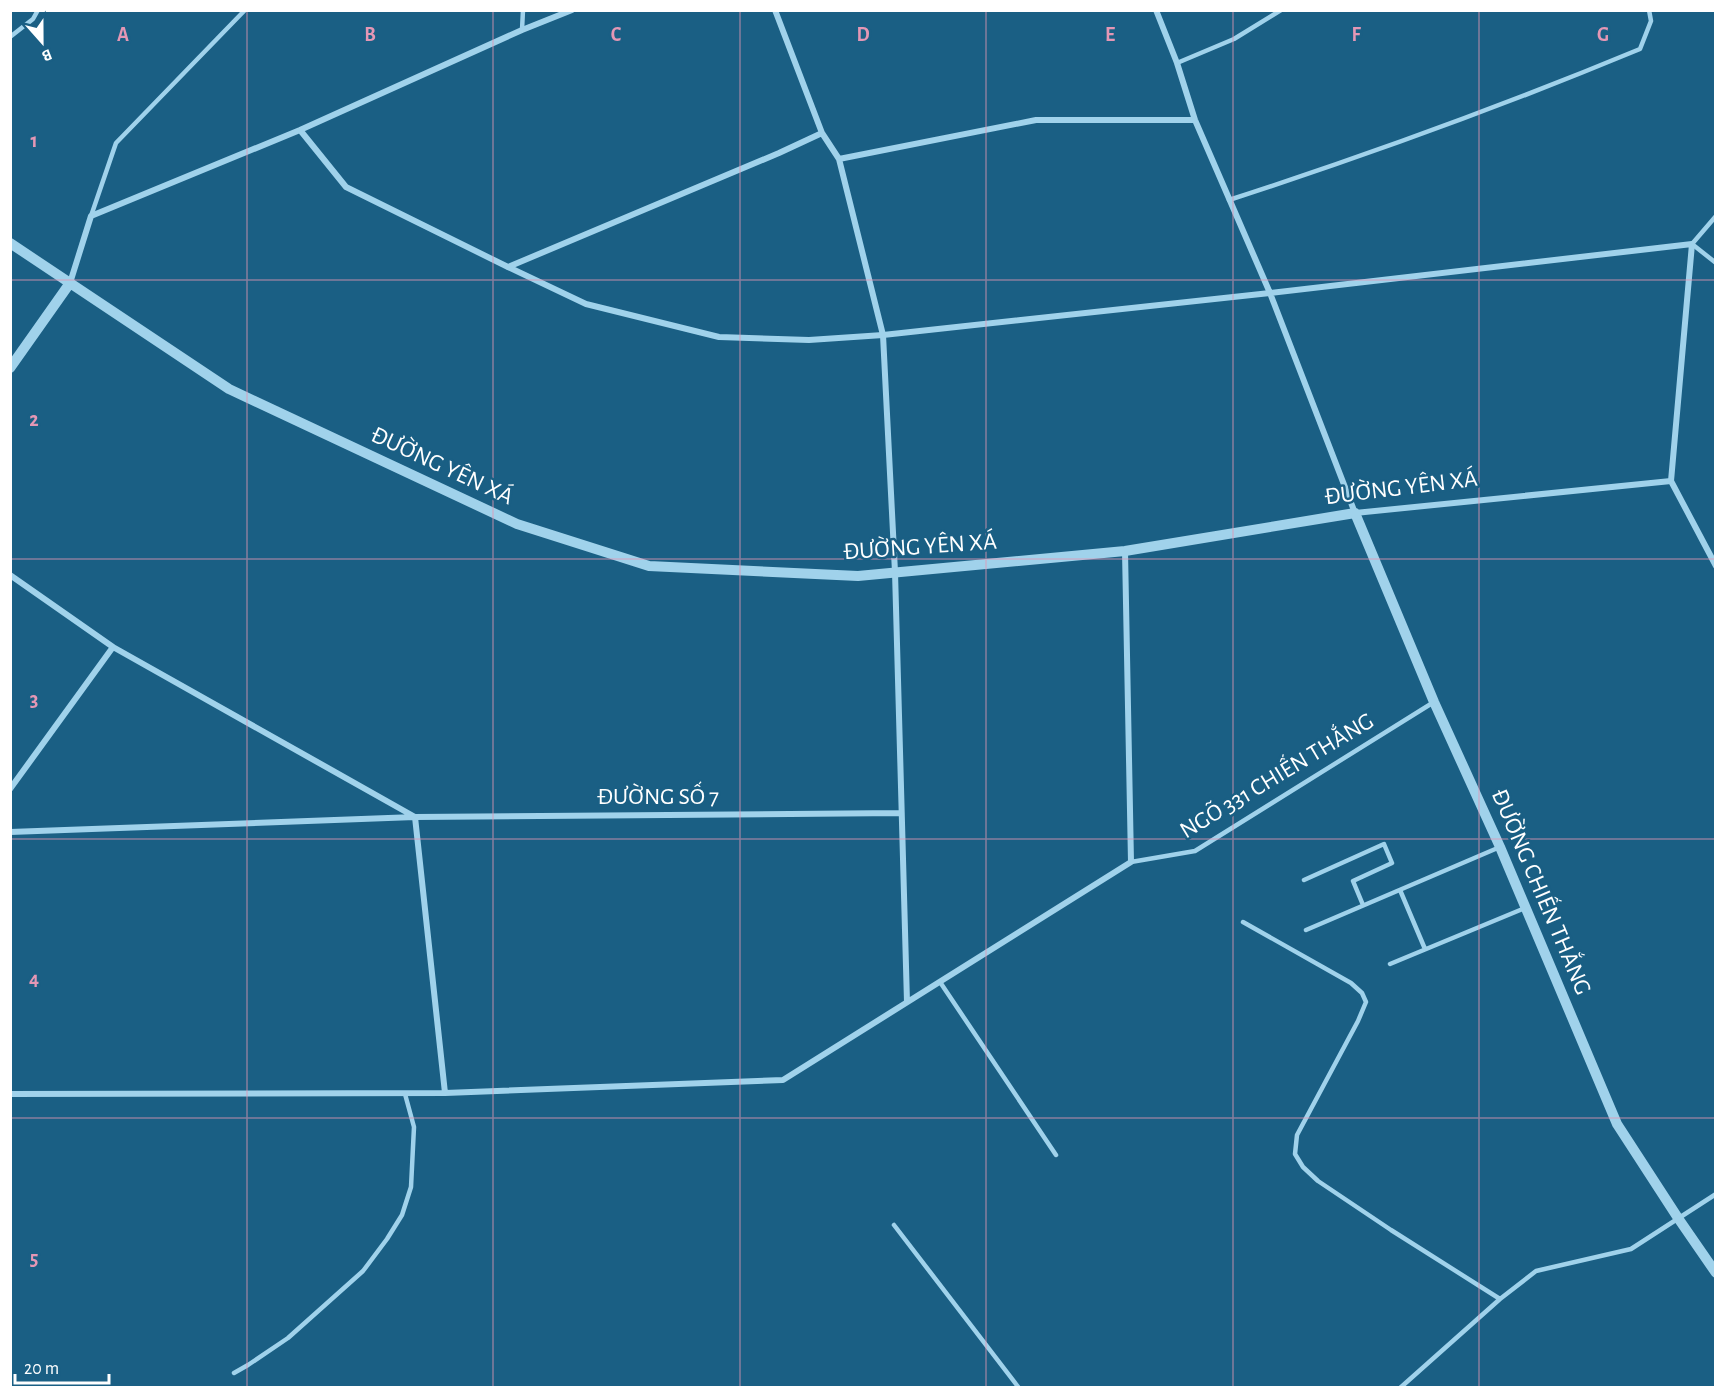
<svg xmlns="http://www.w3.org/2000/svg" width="1726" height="1398" font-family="'Alegreya Sans',sans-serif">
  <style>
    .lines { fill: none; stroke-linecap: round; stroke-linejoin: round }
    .service { stroke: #a0d2eb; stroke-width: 4.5 }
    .minor { stroke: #a0d2eb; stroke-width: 6 }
    .tertiary { stroke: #a0d2eb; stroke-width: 10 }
    .grid { fill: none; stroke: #e497b5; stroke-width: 1.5; stroke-opacity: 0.55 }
    .labels { text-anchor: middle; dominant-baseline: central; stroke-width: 5; stroke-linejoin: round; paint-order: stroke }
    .street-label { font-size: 24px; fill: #fff; stroke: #1a5f84 }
    .grid-label { font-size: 20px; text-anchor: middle; font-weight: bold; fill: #e497b5; stroke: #1a5f84; stroke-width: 5; stroke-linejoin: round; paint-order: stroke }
  </style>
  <rect width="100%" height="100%" fill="#1a5f84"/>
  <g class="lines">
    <path class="service" d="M522,30L523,10
      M10,37L33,19L38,10
      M1177,63L1234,39L1281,10
      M1229,200C1368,155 1505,105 1640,49L1651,21L1649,10
      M91,216L116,143L245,10
      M1716,216L1692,244L1716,263
      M1131,862L1195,851L1434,702
      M1304,880L1384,844L1392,863L1353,881L1363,905
      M1400,890L1425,949
      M1243,922L1351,983L1362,993L1366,1002L1358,1021L1297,1135L1295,1154L1303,1167L1318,1181L1391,1230L1500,1299
      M1306,930L1500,847
      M1390,964L1525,908
      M940,982L1056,1155
      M894,1225L1019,1388
      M234,1373L248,1365L288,1338L363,1271L387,1239L402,1215L411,1187L414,1127L405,1094
      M1400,1388L1500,1299L1536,1271L1631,1249L1716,1194"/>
    <path class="minor" d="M775,10L822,133L839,159L883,335L895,572L907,1002
      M300,130L346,187L508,267L586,304L719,337L809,340L883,335L1270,293L1692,244L1671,481L1355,513L1270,293L1195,120L1177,63L1156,10
      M839,159L1036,120H1195
      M508,267L779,153L822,133
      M70,283L91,216L300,130L522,30L572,10
      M1671,481L1716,566
      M10,575L113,647L415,817
      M10,789L113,647
      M415,817L445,1093
      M10,832L415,817L901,813
      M10,1094L445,1093L783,1080L1131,862L1125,551"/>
    <path class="tertiary" d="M10,243L229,389L517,524L649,566L858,576L1125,551L1355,513L1434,702L1500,847L1617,1124L1678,1218L1716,1273
      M10,368L70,283"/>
  </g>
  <path class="grid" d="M247,10V1388M493,10V1388M740,10V1388M986,10V1388M1233,10V1388M1479,10V1388M10,280H1716M10,559H1716M10,839H1716M10,1118H1716"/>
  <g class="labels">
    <g class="street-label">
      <text transform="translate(442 466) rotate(25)">ĐƯỜNG YÊN XÁ</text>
      <text transform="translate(1401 488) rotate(-7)">ĐƯỜNG YÊN XÁ</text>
      <text transform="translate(920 547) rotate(-4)">ĐƯỜNG YÊN XÁ</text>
      <text transform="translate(1277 776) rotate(-31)">NGÕ 331 CHIẾN THẮNG</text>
      <text x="658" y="797">ĐƯỜNG SỐ 7</text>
      <text transform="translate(1541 892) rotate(67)">ĐƯỜNG CHIẾN THẮNG</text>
    </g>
  </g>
  <g class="grid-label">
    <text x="123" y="41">A</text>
    <text x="370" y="41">B</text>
    <text x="616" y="41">C</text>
    <text x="863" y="41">D</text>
    <text x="1110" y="41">E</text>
    <text x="1356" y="41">F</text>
    <text x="1603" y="41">G</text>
    <text x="34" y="147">1</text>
    <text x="34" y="426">2</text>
    <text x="34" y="706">3</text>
    <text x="34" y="985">4</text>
    <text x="34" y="1265">5</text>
  </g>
  <rect width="1726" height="1398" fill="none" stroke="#ffffff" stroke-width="24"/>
  <g transform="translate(42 42) rotate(159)" stroke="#1a5f84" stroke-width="4.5" paint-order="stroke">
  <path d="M0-4.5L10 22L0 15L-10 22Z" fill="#ffffff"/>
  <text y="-9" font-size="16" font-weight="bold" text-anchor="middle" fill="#ffffff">B</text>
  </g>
  <path d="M15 1374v9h94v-9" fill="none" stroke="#ffffff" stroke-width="3"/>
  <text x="24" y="1374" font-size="18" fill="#ffffff" stroke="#1a5f84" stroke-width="4.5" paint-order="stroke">20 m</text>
</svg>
